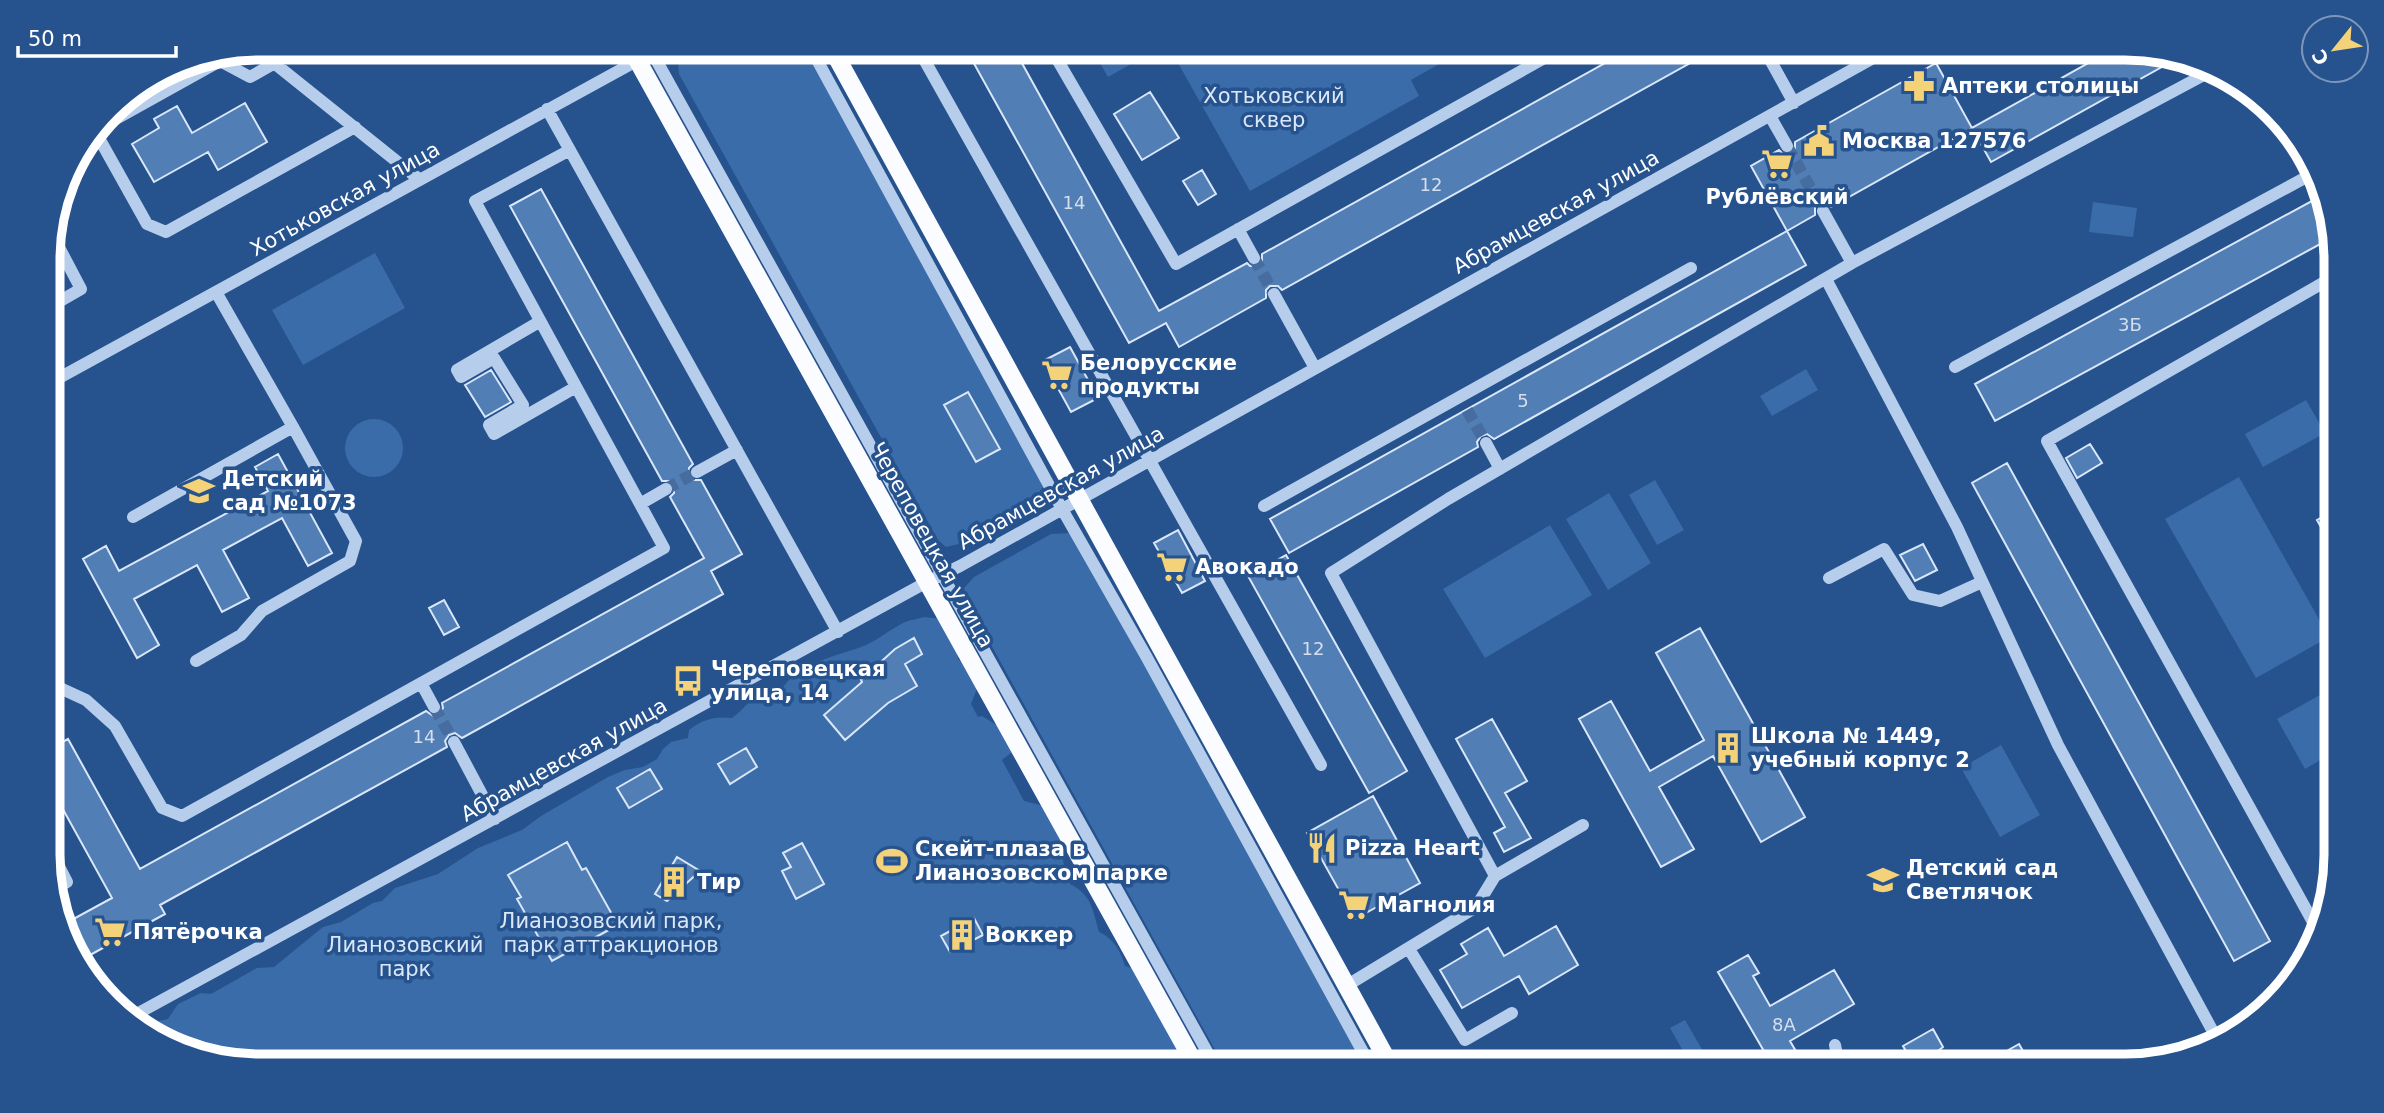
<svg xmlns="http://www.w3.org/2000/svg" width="2384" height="1113" font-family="'DejaVu Sans',sans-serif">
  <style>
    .green { fill: #3a6caa }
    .building { fill: #527eb6; stroke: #dae7f8; stroke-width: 2 }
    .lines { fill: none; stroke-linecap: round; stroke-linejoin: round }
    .minor-tunnel { stroke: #476c9f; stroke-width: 12; stroke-dasharray: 12 6; stroke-linecap: butt }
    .minor { stroke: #b6cdeb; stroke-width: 12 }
    .major { stroke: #fafcff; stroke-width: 18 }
    .labels { text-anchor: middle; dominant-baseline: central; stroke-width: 7; stroke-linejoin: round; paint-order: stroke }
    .number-label { font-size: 18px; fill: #d4dfed }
    .poi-label { font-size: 21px; font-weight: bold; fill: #fff; stroke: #26528e; text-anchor: start }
    .park-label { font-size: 21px; fill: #dae7f8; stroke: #26528e }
    .street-label { font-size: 21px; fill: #fff; stroke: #26528e }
    .rim { fill: none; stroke: #fff; stroke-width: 9 }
  </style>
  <rect width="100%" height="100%" fill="#26528e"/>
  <path class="green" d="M696,47H811L1041,467L1043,487L1031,504L959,544L946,547L938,540L679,74L678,60Z
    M1091,47H1161L1108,77Z
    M1169,47H1469L1411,80L1419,96L1250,191Z
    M1472,47H1505L1479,61Z
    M2093,202L2137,208L2133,237L2089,232Z
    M375,253L405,308L303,365L272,310Z
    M1806,369L1818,390L1772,416L1760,396Z
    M2306,400L2325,433L2263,467L2245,434Z
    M345 448a29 29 0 1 1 58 0a29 29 0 1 1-58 0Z
    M2239,477L2329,637L2256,678L2165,519Z
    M1655,480L1684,530L1657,545L1629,495Z
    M1609,493L1651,563L1608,590L1566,519Z
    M1550,525L1592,595L1485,658L1443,589Z
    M1071,533L1368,1065L1224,1066L969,605L964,588L974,577L1051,534Z
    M924,617L941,619L953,634L958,659L971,671L978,686L971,704L978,717L982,716L1003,729L1012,752L1002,760L1024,801L1044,806L1066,845L1063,861L1070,884C1091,894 1093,910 1099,932C1114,939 1120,950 1125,966L1134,969L1192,1066H258L177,1050L144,1024L168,1019L178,1004L201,993L211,994L257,968L274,967L323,927L341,922L373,903L382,901L395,888L438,874L478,848L522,830L541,816L608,777L625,770L643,767L657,759L663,749L671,742L688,738L689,730C703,719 715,716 732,718C750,705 760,683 784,686C802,661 839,656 866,645C879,639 891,629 903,623C909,620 918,619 924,617Z
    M2336,686V751L2305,769L2277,719Z
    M2001,745L2040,815L2000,837L1961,768Z
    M1685,1020L1711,1065H1691L1670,1028Z"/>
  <path class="building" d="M995,47H1013L1159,311L1247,263L1250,266H1258L1262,262V254L1634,47H1719L1282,290L1278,286H1270L1266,290V298L1179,347L1166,323L1129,343L972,60Z
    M2117,47L2178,58L1991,162L1972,128Z
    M1936,63L1972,128L1831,207L1827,203H1819L1815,207V215L1787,231L1751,166L1779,150L1783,154H1791L1795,150V142Z
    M1150,92L1179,138L1142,160L1114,114Z
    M245,103L267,142L218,170L208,152L154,182L132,144L159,128L154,119L177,106L192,133Z
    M1202,170L1216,194L1198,205L1183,181Z
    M541,189L693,464L689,468V476L693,480H701L742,554L711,571L723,594L462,738L455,733L449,735L445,741L447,747L160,905L165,914L81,960L66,923L112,898L49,784V750L68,739L140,869L426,711L433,716L439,714L443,708L442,703L704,558L670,497L674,493V485L670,481H662L510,206Z
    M2321,196L2335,236L1995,421L1975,384Z
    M1787,231L1806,265L1494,439L1487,434L1481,436L1477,442L1478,447L1289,553L1270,519Z
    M1070,347L1098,398L1071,412L1043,361Z
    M491,370L511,402L485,417L465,385Z
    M968,392L1000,449L976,462L944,405Z
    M2090,444L2102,463L2077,478L2066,458Z
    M278,454L332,553L308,566L282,518L223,550L249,598L222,612L197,565L134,599L159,645L137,658L83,559L106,546L119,571L268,491L255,467Z
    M2007,463L2270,941L2234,961L1972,483Z
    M2336,509V553L2317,520Z
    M1178,530L1205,581L1182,593L1154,543Z
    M1923,544L1937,570L1915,581L1900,555Z
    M1286,555L1407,771L1369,793L1248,576Z
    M444,600L459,627L444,635L429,608Z
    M1700,628L1805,817L1761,842L1713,756L1659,787L1694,849L1661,867L1579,719L1611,701L1650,771L1704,740L1656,653Z
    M914,638L922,654L905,664L917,686L888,703L845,740L824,715L862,682L861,680L895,649Z
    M1492,719L1527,781L1505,793L1531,838L1504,852L1494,833L1505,827L1456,739Z
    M746,748L757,767L730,784L718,764Z
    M650,769L662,789L629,808L617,788Z
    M1373,796L1420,883L1355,919L1307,833Z
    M567,842L582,870L586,868L618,925L552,961L517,899L521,897L508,875Z
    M802,843L824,884L796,899L782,871L791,867L783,853Z
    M677,857L700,871L667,901L655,894Z
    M974,918L983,935L950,952L941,936Z
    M1556,926L1578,965L1529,994L1519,976L1462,1008L1440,970L1467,954L1461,944L1488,928L1504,956Z
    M1748,955L1759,973L1753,976L1770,1006L1834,970L1854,1004L1790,1041L1804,1065H1772L1718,972Z
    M1933,1029L1943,1047L1938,1051L1946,1065H1914L1903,1046Z
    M2019,1044L2031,1065H1982Z"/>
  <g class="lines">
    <path class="minor-tunnel" d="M1787,146L1823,211
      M1254,258L1274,294
      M1467,410L1486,443
      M666,489L697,472
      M434,707L454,742"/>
    <path class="minor" d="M264,47L274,63L420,180
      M649,47L1215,1066
      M810,47L1062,509L1146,656L1370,1065
      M932,47L921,54L1321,765
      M1050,47L1176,264L1564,47
      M1763,47L1794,103
      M547,109L838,632
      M1770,116L1787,146
      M96,130L220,61L250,77L303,47
      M95,131L147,224L166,232L355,127
      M1823,211L1852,263
      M1238,229L1254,258
      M1826,279L1957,527L2058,745L2217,1039
      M1274,294L1315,368
      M48,308L81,289L51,232
      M539,322L457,370L461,377L494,358L523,405L489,425L494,434L576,387
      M1955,367L2312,174
      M48,384L662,47
      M1486,443L1500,469
      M697,472L737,450
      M640,504L666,489
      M1264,506L1691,268
      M133,517L293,427L216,292
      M1829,578L1884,549L1913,595L1940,601L1982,582
      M196,661L241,635L262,611L350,561L356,541L293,427
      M49,683L86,700L115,726L162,808L182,816L664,548L475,201L570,150
      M421,683L434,707
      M454,742L495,819
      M49,847L67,882L52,890
      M1495,876L1583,825
      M2325,916L2313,922L2047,441L2335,276
      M1409,949L1465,1040L1512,1013
      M1346,986L1476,907L1495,876L1331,573L1448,499L1852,263L2215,69
      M133,1016L927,582L960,566L1893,47
      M1835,1045L1839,1065"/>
    <path class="major" d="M630,47L1196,1066
      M831,47L1390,1065"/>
  </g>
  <defs>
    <symbol id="pharmacy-bare" viewBox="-9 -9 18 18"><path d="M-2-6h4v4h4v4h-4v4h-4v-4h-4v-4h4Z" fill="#f4d27a" stroke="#26528e" stroke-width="2.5" paint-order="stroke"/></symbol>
    <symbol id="civic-bare" viewBox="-9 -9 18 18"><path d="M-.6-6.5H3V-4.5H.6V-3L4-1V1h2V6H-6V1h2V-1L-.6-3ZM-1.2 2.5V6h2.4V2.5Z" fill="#f4d27a" stroke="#26528e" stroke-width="2.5" paint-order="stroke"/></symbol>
    <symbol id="supermarket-bare" viewBox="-9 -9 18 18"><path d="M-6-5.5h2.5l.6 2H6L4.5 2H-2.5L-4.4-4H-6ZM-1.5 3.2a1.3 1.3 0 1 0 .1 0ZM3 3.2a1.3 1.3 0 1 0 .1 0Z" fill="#f4d27a" stroke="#26528e" stroke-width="2.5" paint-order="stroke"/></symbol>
    <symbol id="school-bare" viewBox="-9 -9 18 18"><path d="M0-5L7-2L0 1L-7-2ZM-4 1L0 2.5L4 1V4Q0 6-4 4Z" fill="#f4d27a" stroke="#26528e" stroke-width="2.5" paint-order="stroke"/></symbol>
    <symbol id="bus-bare" viewBox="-9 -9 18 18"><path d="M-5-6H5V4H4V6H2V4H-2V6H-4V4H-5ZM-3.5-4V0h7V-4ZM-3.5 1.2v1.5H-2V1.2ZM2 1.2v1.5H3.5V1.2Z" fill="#f4d27a" stroke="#26528e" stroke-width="2.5" paint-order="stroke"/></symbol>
    <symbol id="building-bare" viewBox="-9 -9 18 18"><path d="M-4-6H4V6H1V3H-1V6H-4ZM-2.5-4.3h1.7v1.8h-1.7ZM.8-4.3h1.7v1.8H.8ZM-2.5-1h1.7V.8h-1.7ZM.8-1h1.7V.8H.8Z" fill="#f4d27a" stroke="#26528e" stroke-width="2.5" paint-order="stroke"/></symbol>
    <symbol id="restaurant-bare" viewBox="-9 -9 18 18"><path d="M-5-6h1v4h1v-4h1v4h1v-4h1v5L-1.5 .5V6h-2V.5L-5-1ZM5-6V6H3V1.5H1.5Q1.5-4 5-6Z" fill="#f4d27a" stroke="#26528e" stroke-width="2.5" paint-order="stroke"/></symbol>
    <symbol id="stadium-bare" viewBox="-9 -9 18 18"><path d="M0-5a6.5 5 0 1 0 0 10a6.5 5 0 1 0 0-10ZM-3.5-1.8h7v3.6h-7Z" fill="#f4d27a" stroke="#26528e" stroke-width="2.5" paint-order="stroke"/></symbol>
  </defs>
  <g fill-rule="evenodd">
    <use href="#pharmacy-bare" x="1897" y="64" width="44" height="44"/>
    <use href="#civic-bare" x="1797" y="119" width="44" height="44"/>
    <use href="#supermarket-bare" x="1755" y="142" width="44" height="44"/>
    <use href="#supermarket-bare" x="1035" y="353" width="44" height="44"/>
    <use href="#school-bare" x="177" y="469" width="44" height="44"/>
    <use href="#supermarket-bare" x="1150" y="545" width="44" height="44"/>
    <use href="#bus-bare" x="666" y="659" width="44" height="44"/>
    <use href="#building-bare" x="1706" y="726" width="44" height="44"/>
    <use href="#restaurant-bare" x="1300" y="826" width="44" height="44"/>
    <use href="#stadium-bare" x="870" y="839" width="44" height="44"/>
    <use href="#school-bare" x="1861" y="858" width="44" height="44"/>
    <use href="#building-bare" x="652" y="860" width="44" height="44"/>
    <use href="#supermarket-bare" x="1332" y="883" width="44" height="44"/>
    <use href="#supermarket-bare" x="88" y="910" width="44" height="44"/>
    <use href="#building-bare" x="940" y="913" width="44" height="44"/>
  </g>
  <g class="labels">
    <g class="number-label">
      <text x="1431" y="184">12</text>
      <text x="1074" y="202">14</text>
      <text x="2130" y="324">3Б</text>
      <text x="1523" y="400">5</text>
      <text x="1313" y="648">12</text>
      <text x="424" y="736">14</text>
      <text x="1784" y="1024">8А</text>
    </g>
    <g class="poi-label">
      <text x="1942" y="86">Аптеки столицы</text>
      <text x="1842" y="141">Москва 127576</text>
      <text x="1777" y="197" text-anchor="middle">Рублёвский</text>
      <text x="1080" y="363">Белорусские<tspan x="1080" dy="24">продукты</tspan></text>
      <text x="222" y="479">Детский<tspan x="222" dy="24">сад №1073</tspan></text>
      <text x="1195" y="567">Авокадо</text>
      <text x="711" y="669">Череповецкая<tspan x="711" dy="24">улица, 14</tspan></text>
      <text x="1751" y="736">Школа № 1449,<tspan x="1751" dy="24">учебный корпус 2</tspan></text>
      <text x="1345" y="848">Pizza Heart</text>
      <text x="915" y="849">Скейт-плаза в<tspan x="915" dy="24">Лианозовском парке</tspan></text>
      <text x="1906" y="868">Детский сад<tspan x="1906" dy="24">Светлячок</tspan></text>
      <text x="697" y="882">Тир</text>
      <text x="1377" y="905">Магнолия</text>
      <text x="133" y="932">Пятёрочка</text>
      <text x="985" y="935">Воккер</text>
    </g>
    <g class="park-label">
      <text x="1274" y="96">Хотьковский<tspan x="1274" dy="24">сквер</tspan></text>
      <text x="611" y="921">Лианозовский парк,<tspan x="611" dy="24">парк аттракционов</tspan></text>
      <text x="405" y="945">Лианозовский<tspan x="405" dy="24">парк</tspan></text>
    </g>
    <g class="street-label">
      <text transform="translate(345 199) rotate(-29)">Хотьковская улица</text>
      <text transform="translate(1556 212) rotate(-29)">Абрамцевская улица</text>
      <text transform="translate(1061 488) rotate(-29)">Абрамцевская улица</text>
      <text transform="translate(932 545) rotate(61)">Череповецкая улица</text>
      <text transform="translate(564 760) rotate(-29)">Абрамцевская улица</text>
    </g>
  </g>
  <path d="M0 0H2384V1113H0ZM259 60H2125A199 199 0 0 1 2324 259V855A199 199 0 0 1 2125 1054H259A199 199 0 0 1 60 855V259A199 199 0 0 1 259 60Z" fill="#26528e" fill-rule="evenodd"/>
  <path class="rim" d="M259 60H2125A199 199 0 0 1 2324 259V855A199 199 0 0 1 2125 1054H259A199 199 0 0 1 60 855V259A199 199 0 0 1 259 60Z"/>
  <g transform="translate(2335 49) rotate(240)"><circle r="33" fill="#26528e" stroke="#7d97bb" stroke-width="2"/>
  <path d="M0-5L12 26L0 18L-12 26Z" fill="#f4d27a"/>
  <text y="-10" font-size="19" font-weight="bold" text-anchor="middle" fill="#ffffff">С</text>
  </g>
  <path d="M18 46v10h158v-10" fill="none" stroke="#ffffff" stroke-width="3.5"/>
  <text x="28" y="46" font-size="21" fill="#ffffff" stroke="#26528e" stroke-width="5" paint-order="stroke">50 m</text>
</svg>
